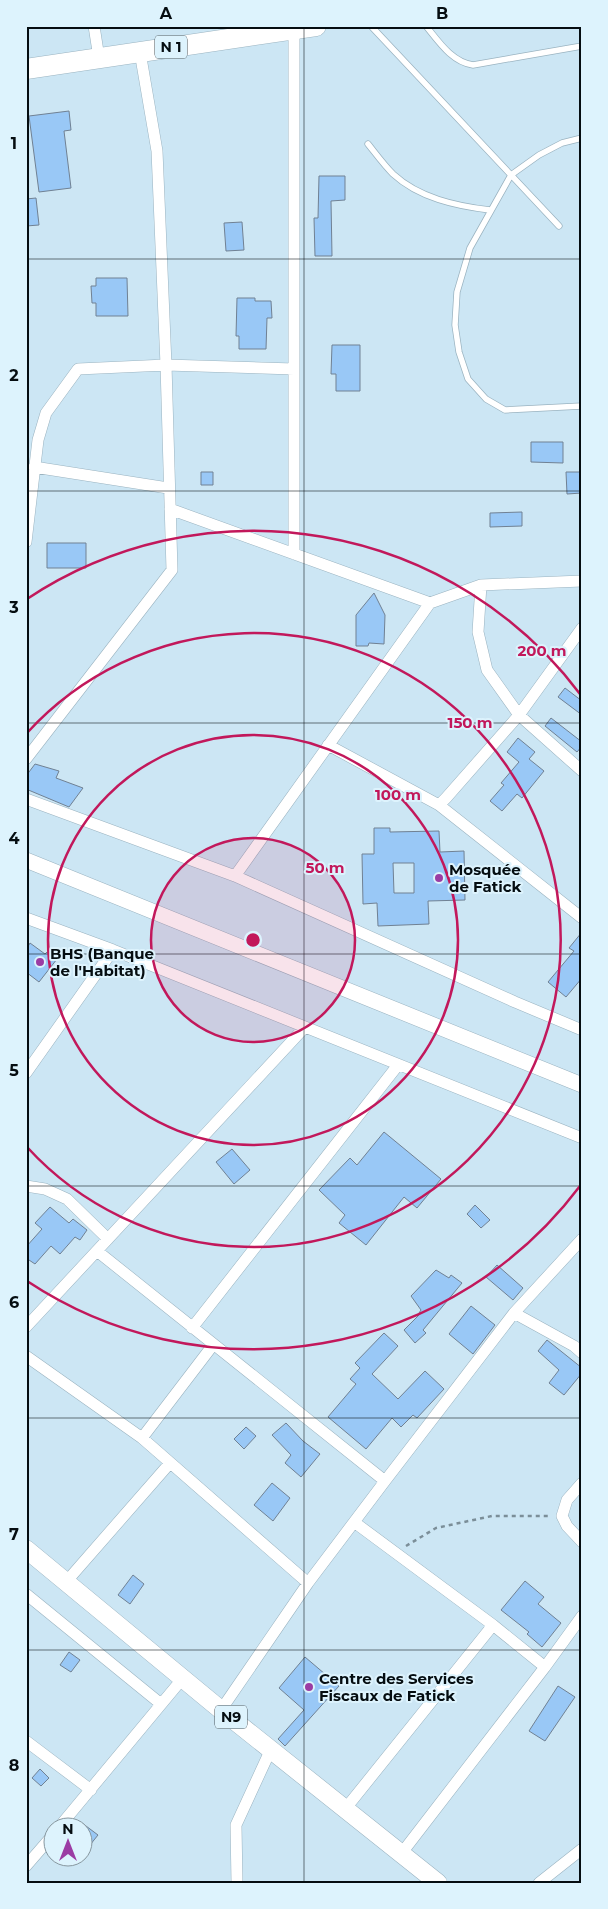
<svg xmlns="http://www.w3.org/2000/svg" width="608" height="1909" font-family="Montserrat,sans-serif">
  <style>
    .building { fill: #99c8f6; stroke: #708193; fill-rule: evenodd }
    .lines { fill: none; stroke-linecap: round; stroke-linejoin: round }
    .lane-casing { stroke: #9ab3c0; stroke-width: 7 }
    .street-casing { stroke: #9ab3c0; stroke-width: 12 }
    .secondary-casing { stroke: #9ab3c0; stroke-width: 16 }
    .primary-casing { stroke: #9ab3c0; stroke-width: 19 }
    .highway-casing { stroke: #9ab3c0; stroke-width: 21 }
    .path { stroke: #7b8e98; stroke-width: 2.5; stroke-dasharray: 4 4; stroke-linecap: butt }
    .lane { stroke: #fff; stroke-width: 5.5 }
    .street { stroke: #fff; stroke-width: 11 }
    .secondary { stroke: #fff; stroke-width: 15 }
    .primary { stroke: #fff; stroke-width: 18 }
    .highway { stroke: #fff; stroke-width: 20 }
    .grid { fill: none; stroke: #050d11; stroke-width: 1; stroke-opacity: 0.55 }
    .ring { fill: none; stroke: #c2185b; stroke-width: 2.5 }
    .poi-dot { fill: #9b3ca4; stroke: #ddf3fd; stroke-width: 2 }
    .labels { text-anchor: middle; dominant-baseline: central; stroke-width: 4; stroke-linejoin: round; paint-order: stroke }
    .shield { fill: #ddf3fd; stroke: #465258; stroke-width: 1 }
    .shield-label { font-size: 14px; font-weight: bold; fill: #050d11 }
    .poi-label { font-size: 15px; font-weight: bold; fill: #050d11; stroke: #ddf3fd; text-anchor: start }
    .centre { fill: #c2185b; stroke: #ddf3fd; stroke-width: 2.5 }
    .ring-label { font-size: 15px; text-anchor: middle; font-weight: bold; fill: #c2185b; stroke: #ddf3fd; stroke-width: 4; stroke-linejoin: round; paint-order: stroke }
    .neatline { fill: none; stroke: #050d11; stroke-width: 2 }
    .grid-label { font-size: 16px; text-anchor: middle; font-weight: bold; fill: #050d11 }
  </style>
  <rect width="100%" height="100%" fill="#cce6f4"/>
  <path class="building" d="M69,111L71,130L64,131L71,188L39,192L29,116Z
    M319,176H345V200L331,201L332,256H315L314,218H318Z
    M36,198L39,225L26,226V199Z
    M242,222L244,250L226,251L224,223Z
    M96,278H127L128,316H96V303H92L91,286H96Z
    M237,298H255V301H271L272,318H267L266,349H239V336H236Z
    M332,345H360V391H336V374H331Z
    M531,442H563V463L531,462Z
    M201,472H213V485H201Z
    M566,472H582V493L567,494Z
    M522,512V526L490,527V513Z
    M47,543H86V568H47Z
    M374,593L385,615L384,644L369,643L368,646H356V615Z
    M565,688L582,701V715L558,697Z
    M551,718L582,742V746L577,752L545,726Z
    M518,738L535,752L529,759L544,771L522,798L517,794L502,811L490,801L504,785L501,783L519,762L507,752Z
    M35,764L59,771L56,778L83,788L69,807L26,789V776Z
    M374,828H390V832L439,831L440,852L464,851L465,900L428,901L429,924L378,926L377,903L363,904L362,854H374ZM393,863H414V893H394Z
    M582,932V978L566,997L548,982L574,951L569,948Z
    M30,943L45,954L47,952L57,959L39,982L26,972V950Z
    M384,1132L441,1179L417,1208L404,1197L366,1245L339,1223L345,1215L319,1190L350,1158L357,1165Z
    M232,1149L250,1170L234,1184L216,1162Z
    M475,1205L490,1220L481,1228L467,1214Z
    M50,1207L69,1223L73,1219L87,1230L80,1240L75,1237L60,1254L51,1246L35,1264L26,1258V1247L42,1229L35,1223Z
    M497,1265L523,1288L513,1300L486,1277Z
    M436,1270L449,1278L451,1275L462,1283L423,1330L426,1333L415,1343L404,1330L420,1314L419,1313L421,1310L411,1296Z
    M471,1306L495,1325L473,1354L449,1334Z
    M384,1333L398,1346L372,1374L398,1399L425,1371L444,1389L417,1418L413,1415L401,1427L392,1418L366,1449L328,1417L356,1384L350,1379L360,1368L355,1363Z
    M547,1340L582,1368V1373L564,1395L549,1383L559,1370L538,1351Z
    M286,1423L303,1441L320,1454L301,1477L285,1463L291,1455L272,1435Z
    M246,1427L256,1436L244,1449L234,1439Z
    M272,1483L290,1498L273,1521L254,1505Z
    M133,1575L144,1584L130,1604L118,1595Z
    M525,1581L544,1597L538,1604L561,1623L542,1647L527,1634L529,1632L501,1610Z
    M69,1652L80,1660L71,1672L60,1665Z
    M305,1657L339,1686L285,1746L278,1739L304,1710L279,1688Z
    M558,1686L575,1697L545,1741L529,1731Z
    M40,1769L49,1778L41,1786L32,1778Z
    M82,1823L98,1835L82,1855Z"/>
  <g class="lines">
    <defs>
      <path id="lane" d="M371,26L559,226
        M426,26C439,42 452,62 473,65L582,46
        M582,138L562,143L539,155L511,175L470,248L457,292L455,325L459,352L468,379L486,399L505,410L582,406
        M368,144C376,154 384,165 393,174C419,198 456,206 490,210"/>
      <path id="street" d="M94,26L99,58
        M294,30V554
        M34,467L168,488
        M170,509L430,603
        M26,542L38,440L46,413L78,369L166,365L294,369
        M481,585L478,632L487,670L519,715L582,771
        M328,745L439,805L582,918
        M26,759L172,570L166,365L157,151L140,52
        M26,799L235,876L515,1002L582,1030
        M439,805L446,798L519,715L582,628
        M235,876L430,603L481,585L582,581
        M26,918L113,950L582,1138
        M26,1073L113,950
        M26,1186L45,1189L67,1199L108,1239
        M97,1251L385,1481
        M514,1313L574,1346L582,1353
        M26,1327L305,1027
        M192,1328L398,1065
        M26,1356L142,1438L308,1583
        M142,1438L213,1345
        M582,1483L567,1500L562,1516L567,1526L582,1542
        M354,1522L493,1625L545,1667
        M66,1582L170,1463
        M26,1594L161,1704
        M221,1710L308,1583L385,1481L514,1313L582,1239
        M26,1741L91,1790
        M346,1808L493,1625
        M60,1826L183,1678
        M401,1854L545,1667L582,1616
        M26,1866L52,1836
        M237,1883L236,1825L271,1749
        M539,1883L582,1849"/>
      <path id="secondary" d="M26,860L582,1085"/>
      <path id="primary" d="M26,1549L221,1710L438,1883"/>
      <path id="highway" d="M26,69L316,26"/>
    </defs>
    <use href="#lane" class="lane-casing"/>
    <use href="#street" class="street-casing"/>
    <use href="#secondary" class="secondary-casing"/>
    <use href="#primary" class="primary-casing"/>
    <use href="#highway" class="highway-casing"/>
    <path class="path" d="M406,1546L436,1528L492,1516H551"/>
    <use href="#lane" class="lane"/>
    <use href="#street" class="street"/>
    <use href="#secondary" class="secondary"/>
    <use href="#primary" class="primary"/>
    <use href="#highway" class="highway"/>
  </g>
  <path class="grid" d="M304,26V1883M26,259H582M26,491H582M26,723H582M26,954H582M26,1186H582M26,1418H582M26,1650H582"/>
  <circle cx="253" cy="940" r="102" fill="#c2185b" fill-opacity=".12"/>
  <g class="ring">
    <circle cx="253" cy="940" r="102"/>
    <circle cx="253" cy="940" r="205"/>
    <path d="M27 733A307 307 0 1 1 27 1147"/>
    <path d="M580 1186A409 409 0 0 1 27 1281M27 599A409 409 0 0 1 580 694"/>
  </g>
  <g class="poi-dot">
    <circle cx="439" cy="878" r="5"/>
    <circle cx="40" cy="962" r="5"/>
    <circle cx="309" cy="1687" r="5"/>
  </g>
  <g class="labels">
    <g class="shield">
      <rect x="155" y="35.5" width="32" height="23" rx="4"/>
      <rect x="215" y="1705.5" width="32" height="23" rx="4"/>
    </g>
    <g class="shield-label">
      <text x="171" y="47">N 1</text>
      <text x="231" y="1717">N9</text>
    </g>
    <g class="poi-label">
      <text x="449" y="869">Mosquée<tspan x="449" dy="17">de Fatick</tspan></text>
      <text x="50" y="953">BHS (Banque<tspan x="50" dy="17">de l'Habitat)</tspan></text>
      <text x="319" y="1678">Centre des Services<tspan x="319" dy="17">Fiscaux de Fatick</tspan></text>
    </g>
  </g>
  <circle cx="253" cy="940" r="8" class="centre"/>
  <g class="ring-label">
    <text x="542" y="656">200 m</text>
    <text x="470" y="728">150 m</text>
    <text x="398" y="800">100 m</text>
    <text x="325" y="873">50 m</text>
  </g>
  <rect width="608" height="1909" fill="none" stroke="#ddf3fd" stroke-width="55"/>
  <g transform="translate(68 1842)"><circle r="24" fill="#ddf3fd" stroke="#87979f"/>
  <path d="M0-4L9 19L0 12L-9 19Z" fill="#9b3ca4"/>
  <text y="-8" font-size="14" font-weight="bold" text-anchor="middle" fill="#050d11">N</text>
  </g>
  <rect x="28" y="28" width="552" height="1854" class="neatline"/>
  <g class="grid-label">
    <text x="166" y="19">A</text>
    <text x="442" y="19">B</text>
    <text x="14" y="149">1</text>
    <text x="14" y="381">2</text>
    <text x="14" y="613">3</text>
    <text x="14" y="844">4</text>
    <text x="14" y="1076">5</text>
    <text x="14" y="1308">6</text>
    <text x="14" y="1540">7</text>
    <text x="14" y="1771">8</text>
  </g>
</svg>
